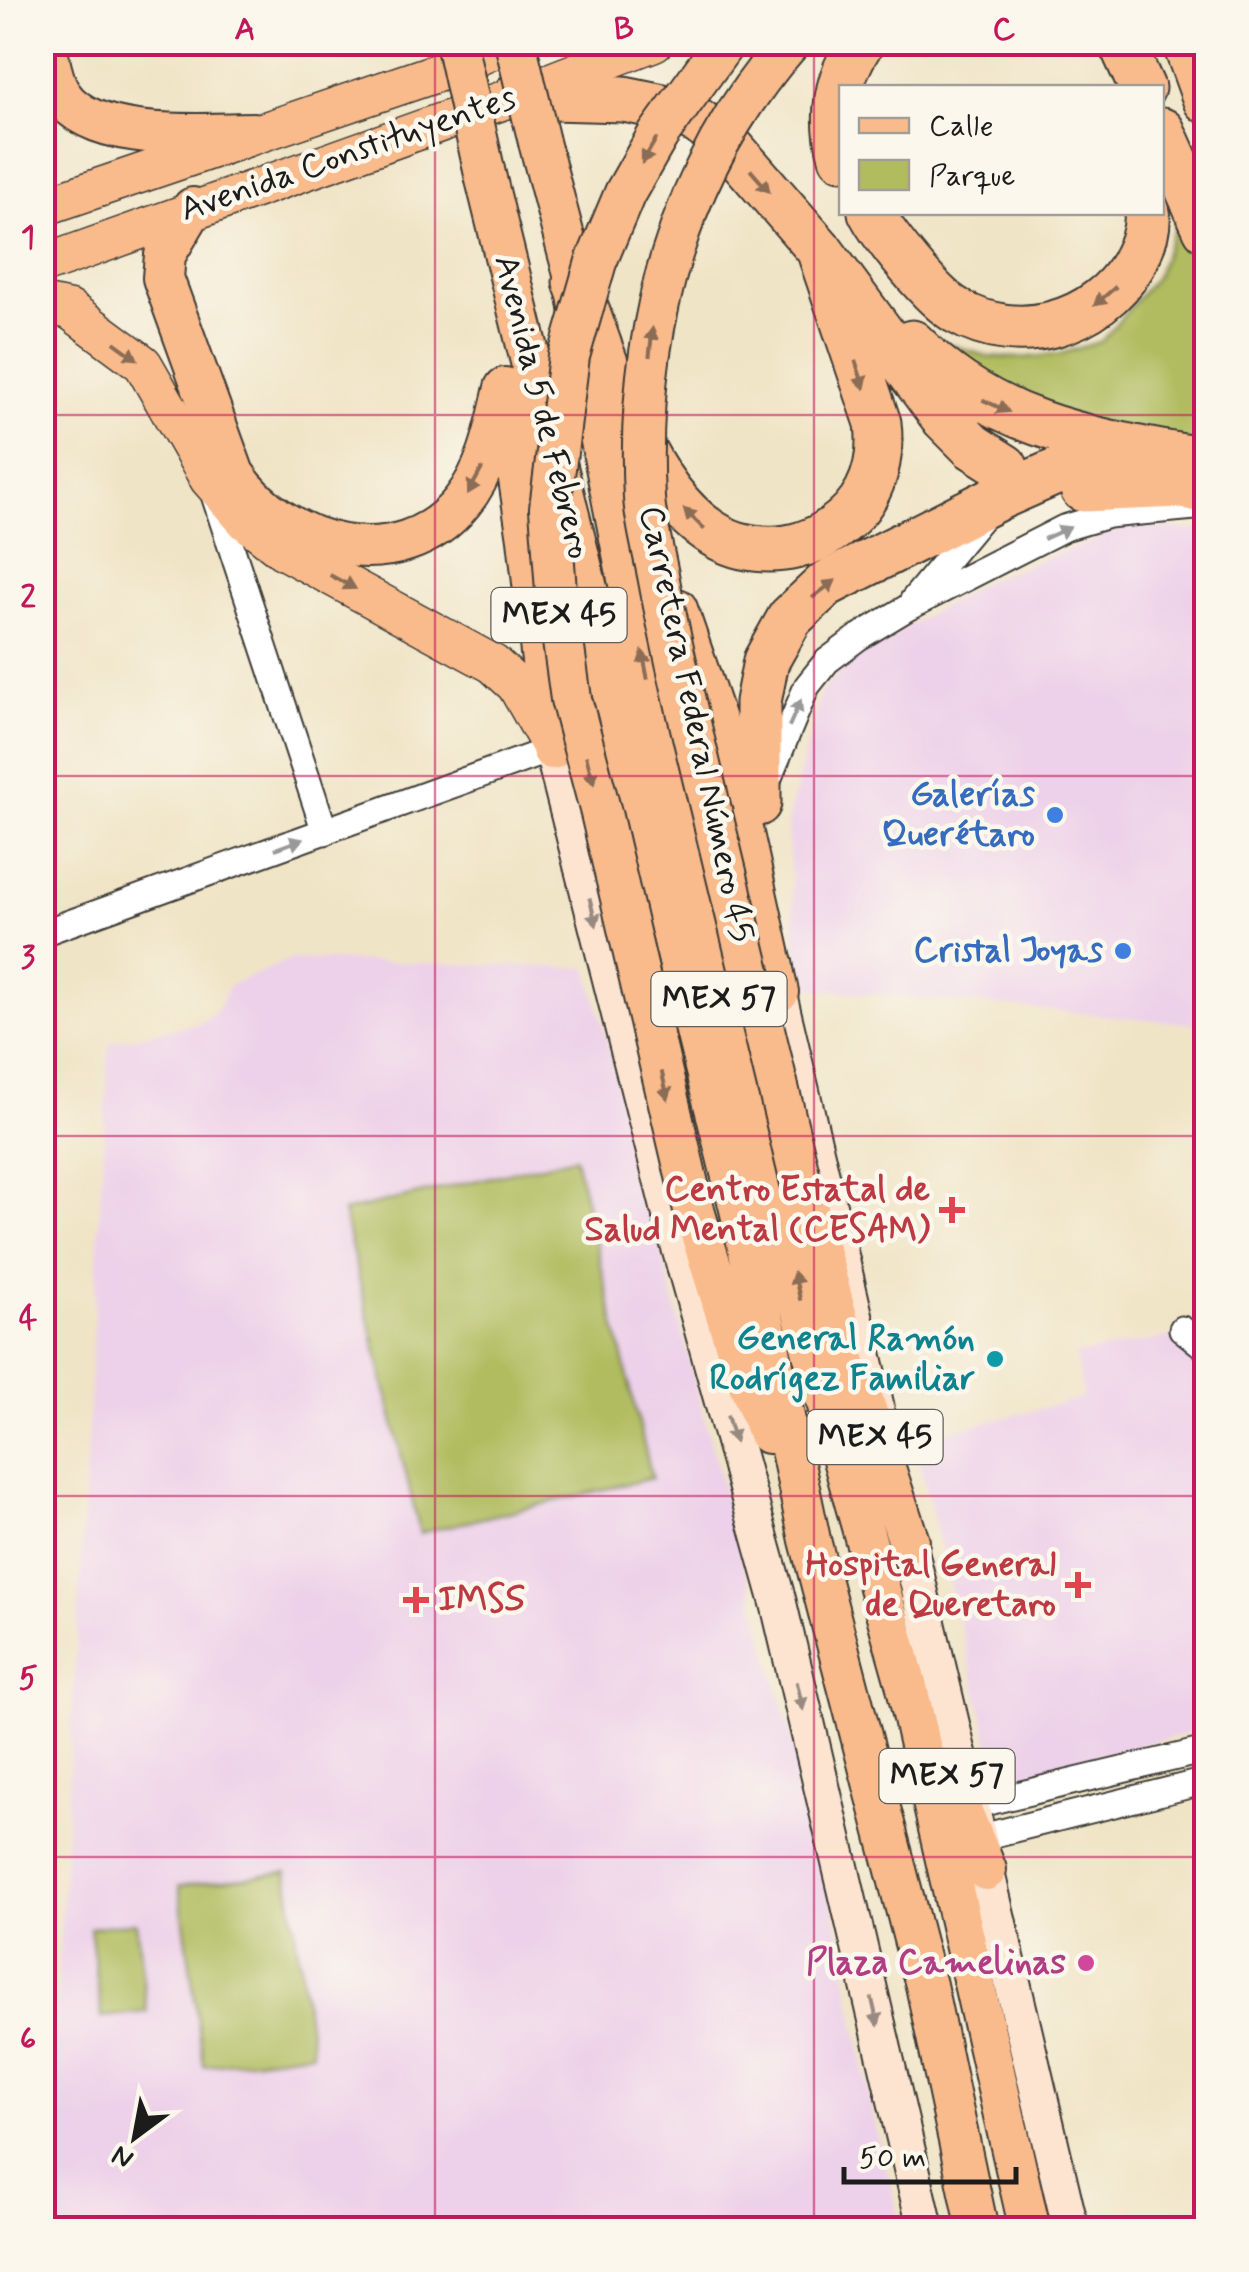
<svg xmlns="http://www.w3.org/2000/svg" width="1249" height="2272" font-family="Mynerve,sans-serif">
  <style>
    .built { fill: #edd0e9 }
    .green { fill: #b0bc5e; stroke: #666c3d; stroke-width: 2.5 }
    .lines { fill: none; stroke-linecap: round; stroke-linejoin: round }
    .minor-casing { stroke: #3c3a36; stroke-width: 29 }
    .secondary-casing { stroke: #3c3a36; stroke-width: 39 }
    .primary-casing { stroke: #3c3a36; stroke-width: 41 }
    .trunk-casing { stroke: #3c3a36; stroke-width: 44 }
    .motorway-casing { stroke: #3c3a36; stroke-width: 49 }
    .minor { stroke: #fff; stroke-width: 25 }
    .secondary { stroke: #fde4d1; stroke-width: 35 }
    .primary { stroke: #fabb8c; stroke-width: 38 }
    .trunk { stroke: #fabb8c; stroke-width: 40 }
    .motorway { stroke: #fabb8c; stroke-width: 45 }
    .trunk-bridge-casing { stroke: #3c3a36; stroke-width: 44; stroke-linecap: butt }
    .trunk-bridge { stroke: #fabb8c; stroke-width: 40 }
    .oneway { fill: #8b6c54 }
    .oneway2 { fill: #999 }
    .oneway3 { fill: #988a80 }
    .grid { fill: none; stroke: #c2185b; stroke-width: 2.5; stroke-opacity: 0.55 }
    .shop-dot { fill: #3f7fe0; stroke: #fbf7ec; stroke-width: 4 }
    .health-dot { fill: #e0444e; stroke: #fbf7ec; stroke-width: 4 }
    .culture-dot { fill: #0f9aa8; stroke: #fbf7ec; stroke-width: 4 }
    .hotel-dot { fill: #d1479c; stroke: #fbf7ec; stroke-width: 4 }
    .labels { text-anchor: middle; dominant-baseline: central; stroke-width: 9; stroke-linejoin: round; paint-order: stroke }
    .shield { fill: #fbf7ec; stroke: #5f5e5a; stroke-width: 2.5 }
    .shield-label { font-size: 32px; font-weight: bold; fill: #1c1c1c }
    .street-label { font-size: 35px; fill: #1c1c1c; stroke: #fbf7ec }
    .shop-label { font-size: 35px; font-weight: bold; fill: #366cbe; stroke: #fbf7ec; text-anchor: end }
    .health-label { font-size: 35px; font-weight: bold; fill: #be3a42; stroke: #fbf7ec; text-anchor: end }
    .culture-label { font-size: 35px; font-weight: bold; fill: #0d838f; stroke: #fbf7ec; text-anchor: end }
    .hotel-label { font-size: 35px; font-weight: bold; fill: #b23c85; stroke: #fbf7ec; text-anchor: end }
    .neatline { fill: none; stroke: #c2185b; stroke-width: 4 }
    .grid-label { font-size: 32px; text-anchor: middle; font-weight: bold; fill: #c2185b }
  </style>
  <rect width="100%" height="100%" fill="#fbf7ec"/>
  <filter id="ink" filterUnits="userSpaceOnUse"><feTurbulence type="fractalNoise" baseFrequency=".01" numOctaves="2"/><feDisplacementMap in="SourceGraphic" scale="20" xChannelSelector="R" yChannelSelector="G"/><feConvolveMatrix kernelMatrix="1 2 1 2 8 2 1 2 1" color-interpolation-filters="sRGB"/></filter>
  <filter id="wash" filterUnits="userSpaceOnUse"><feTurbulence type="fractalNoise" baseFrequency=".0048" numOctaves="4" result="noise"/><feDisplacementMap in="SourceGraphic" scale="40" xChannelSelector="R" yChannelSelector="G"/><feGaussianBlur stdDeviation="2.25" result="paint"/><feColorMatrix in="noise" values="0 0 0 0 0 0 0 0 0 0 0 0 0 0 0 0 0 1.4 0 .05"/><feComposite in="paint" operator="in"/></filter>
  <g filter="url(#wash)">
    <rect width="100%" height="100%" fill="#f0e4c6"/>
    <path class="built" d="M1132,525L1206,531V1025L799,987L787,822L821,692L851,659L985,581Z
      M291,959L588,968L710,1440L826,1863L873,2115L902,2229L44,2230L109,1043L202,1022L217,1010L230,985Z
      M1176,1336L1206,1357V1729L999,1781L914,1440L1083,1398L1075,1355Z"/>
    <path class="green" d="M1176,224L1206,278V447L1019,404L923,331L946,343L988,357L1023,358L1060,354L1102,341L1156,276Z
      M575,1157L652,1478L420,1533L343,1212Z
      M287,1872L312,2052L204,2066L179,1886Z
      M136,1922L147,2012L102,2017L90,1928Z"/>
  </g>
  <g filter="url(#ink)">
    <g class="lines">
      <defs>
        <path id="minor" d="M214,495L325,832
          M913,600L983,516
          M768,780L807,686L827,661L859,637L907,608L1064,528L1108,515L1206,506
          M42,933L552,749
          M1182,1329L1206,1348
          M971,1806L1206,1750
          M978,1838L1206,1781"/>
        <path id="secondary" d="M552,749L671,1217L778,1601L926,2230
          M775,965L778,992L876,1406
          M902,1515L1071,2230"/>
        <path id="primary" d="M42,207L448,69L511,42
          M42,265L515,96L654,42
          M42,304L70,310L143,364L209,479L246,521L283,550L493,664L516,685L552,748"/>
        <path id="trunk" d="M45,42C49,58 52,81 61,95C94,144 202,133 254,133
          M539,142L576,282L601,441L692,905L774,1189L810,1342L906,1683L1030,2230
          M486,179L741,1213L810,1540L926,1985L978,2230
          M193,208L165,255L163,278L234,474C284,549 400,579 462,502C488,470 496,427 505,388
          M508,406L528,539L552,749
          M677,609L723,743L778,992
          M803,1191L841,1332L851,1410
          M695,1214L743,1369L768,1433
          M856,1379L909,1542
          M944,1769L986,1870"/>
        <path id="motorway" d="M1121,42L1142,88
          M1185,42L1206,100
          M515,96L624,99L663,107L698,121L727,143L819,249L944,418L972,446L1005,467
          M1162,131L1206,229
          M842,157C830,115 837,78 861,42
          M871,212C885,238 932,297 957,311C1018,347 1098,324 1133,264C1141,249 1149,230 1147,212
          M576,282C607,363 652,537 754,548C782,552 810,545 833,529C870,504 883,465 878,423L819,249
          M912,343C995,428 1095,441 1206,461
          M1083,489L1182,485L1206,491
          M758,803V702L766,661L790,618L826,584L999,497L1067,467L1127,447"/>
      </defs>
      <use href="#minor" class="minor-casing"/>
      <use href="#secondary" class="secondary-casing"/>
      <use href="#primary" class="primary-casing"/>
      <use href="#trunk" class="trunk-casing"/>
      <use href="#motorway" class="motorway-casing"/>
      <use href="#minor" class="minor"/>
      <use href="#secondary" class="secondary"/>
      <use href="#primary" class="primary"/>
      <use href="#trunk" class="trunk"/>
      <use href="#motorway" class="motorway"/>
      <defs>
        <path id="trunk-bridge" d="M456,42L486,179
          M515,42L539,142
          M790,42C678,169 635,332 644,498C646,525 654,553 659,580C673,655 691,728 709,802C740,931 772,1061 803,1191
          M695,1214L601,813L571,699L556,591L550,508L569,356L596,262L625,193L658,135L725,42"/>
      </defs>
      <use href="#trunk-bridge" class="trunk-bridge-casing"/>
      <use href="#trunk-bridge" class="trunk-bridge"/>
    </g>
    <defs><path id="oneway-solid" d="M-6-.8H1V-3.2L6.5 0L1 3.2V.8H-6Z" transform="scale(2.5)"/></defs>
    <g class="oneway">
      <use href="#oneway-solid" transform="translate(649 151) rotate(120)"/>
      <use href="#oneway-solid" transform="translate(760 181) rotate(49)"/>
      <use href="#oneway-solid" transform="translate(1105 296) rotate(139)"/>
      <use href="#oneway-solid" transform="translate(651 342) rotate(-84)"/>
      <use href="#oneway-solid" transform="translate(126 351) rotate(36)"/>
      <use href="#oneway-solid" transform="translate(860 375) rotate(72)"/>
      <use href="#oneway-solid" transform="translate(996 406) rotate(25)"/>
      <use href="#oneway-solid" transform="translate(475 481) rotate(119)"/>
      <use href="#oneway-solid" transform="translate(694 519) rotate(-135)"/>
      <use href="#oneway-solid" transform="translate(343 582) rotate(28)"/>
      <use href="#oneway-solid" transform="translate(824 589) rotate(-37)"/>
      <use href="#oneway-solid" transform="translate(645 665) rotate(-101)"/>
      <use href="#oneway-solid" transform="translate(590 770) rotate(75)"/>
      <use href="#oneway-solid" transform="translate(665 1086) rotate(77)"/>
      <use href="#oneway-solid" transform="translate(797 1286) rotate(-103)"/>
    </g>
    <g class="oneway2">
      <use href="#oneway-solid" transform="translate(1057 533) rotate(-24)"/>
      <use href="#oneway-solid" transform="translate(795 713) rotate(-66)"/>
      <use href="#oneway-solid" transform="translate(289 844) rotate(-20)"/>
    </g>
    <g class="oneway3">
      <use href="#oneway-solid" transform="translate(593 912) rotate(76)"/>
      <use href="#oneway-solid" transform="translate(731 1429) rotate(74)"/>
      <use href="#oneway-solid" transform="translate(800 1696) rotate(77)"/>
      <use href="#oneway-solid" transform="translate(875 2012) rotate(77)"/>
    </g>
  </g>
  <path class="grid" d="M435,42V2230M814,42V2230M42,415H1206M42,776H1206M42,1136H1206M42,1496H1206M42,1857H1206"/>
  <g class="shop-dot">
    <circle cx="1055" cy="815" r="10"/>
    <circle cx="1123" cy="951" r="10"/>
  </g>
  <g class="health-dot">
    <path d="M947 1195h10v10h10v10h-10v10h-10v-10h-10v-10h10z"/>
    <path d="M1073 1570h10v10h10v10h-10v10h-10v-10h-10v-10h10z"/>
    <path d="M411 1585h10v10h10v10h-10v10h-10v-10h-10v-10h10z"/>
  </g>
  <circle class="culture-dot" cx="995" cy="1359" r="10"/>
  <circle class="hotel-dot" cx="1086" cy="1963" r="10"/>
  <g class="labels">
    <g class="shield">
      <rect x="491.5" y="588" width="135" height="54" rx="8"/>
      <rect x="651.5" y="972" width="135" height="54" rx="8"/>
      <rect x="807.5" y="1410" width="135" height="54" rx="8"/>
      <rect x="879.5" y="1749" width="135" height="54" rx="8"/>
    </g>
    <g class="shield-label">
      <text x="559" y="615">MEX 45</text>
      <text x="719" y="999">MEX 57</text>
      <text x="875" y="1437">MEX 45</text>
      <text x="947" y="1776">MEX 57</text>
    </g>
    <g class="street-label">
      <text transform="translate(348 154) rotate(-19)">Avenida Constituyentes</text>
      <text transform="translate(542 407) rotate(76)">Avenida 5 de Febrero</text>
      <text transform="translate(696 724) rotate(78)">Carretera Federal Número 45</text>
    </g>
    <g class="shop-label">
      <text x="1035" y="795">Galerías<tspan x="1035" dy="40">Querétaro</tspan></text>
      <text x="1103" y="951">Cristal Joyas</text>
    </g>
    <g class="health-label">
      <text x="930" y="1190">Centro Estatal de<tspan x="930" dy="40">Salud Mental (CESAM)</tspan></text>
      <text x="1056" y="1565">Hospital General<tspan x="1056" dy="40">de Queretaro</tspan></text>
      <text x="438" y="1600" text-anchor="start">IMSS</text>
    </g>
    <g class="culture-label">
      <text x="975" y="1339">General Ramón<tspan x="975" dy="40">Rodrígez Familiar</tspan></text>
    </g>
    <g class="hotel-label">
      <text x="1066" y="1963">Plaza Camelinas</text>
    </g>
  </g>
  <rect width="1249" height="2272" fill="none" stroke="#fbf7ec" stroke-width="110"/>
  <rect x="839" y="85" width="325" height="130" fill="#fbf7ec" stroke="#a29f99" stroke-width="2.5"/>
  <rect x="859" y="118" width="50" height="15" fill="#fabb8c" stroke="#a29f99" stroke-width="2.5"/>
  <text x="929" y="135" font-size="30" fill="#1c1c1c">Calle</text>
  <rect x="859" y="160" width="50" height="30" fill="#b0bc5e" stroke="#a29f99" stroke-width="2.5"/>
  <text x="929" y="185" font-size="30" fill="#1c1c1c">Parque</text>
  <g transform="translate(135 2137) rotate(212)" stroke="#fbf7ec" stroke-width="8" paint-order="stroke">
  <path d="M0-8L18 38L0 25L-18 38Z" fill="#1c1c1c"/>
  <text y="-15" font-size="28" font-weight="bold" text-anchor="middle" fill="#1c1c1c">N</text>
  </g>
  <path d="M844 2167v15h172v-15" fill="none" stroke="#1c1c1c" stroke-width="5"/>
  <text x="859" y="2167" font-size="30" fill="#1c1c1c" stroke="#fbf7ec" stroke-width="8" paint-order="stroke">50 m</text>
  <rect x="55" y="55" width="1139" height="2162" class="neatline"/>
  <g class="grid-label">
    <text x="245" y="39">A</text>
    <text x="624" y="39">B</text>
    <text x="1004" y="39">C</text>
    <text x="28" y="247">1</text>
    <text x="28" y="607">2</text>
    <text x="28" y="967">3</text>
    <text x="28" y="1328">4</text>
    <text x="28" y="1688">5</text>
    <text x="28" y="2048">6</text>
  </g>
</svg>
